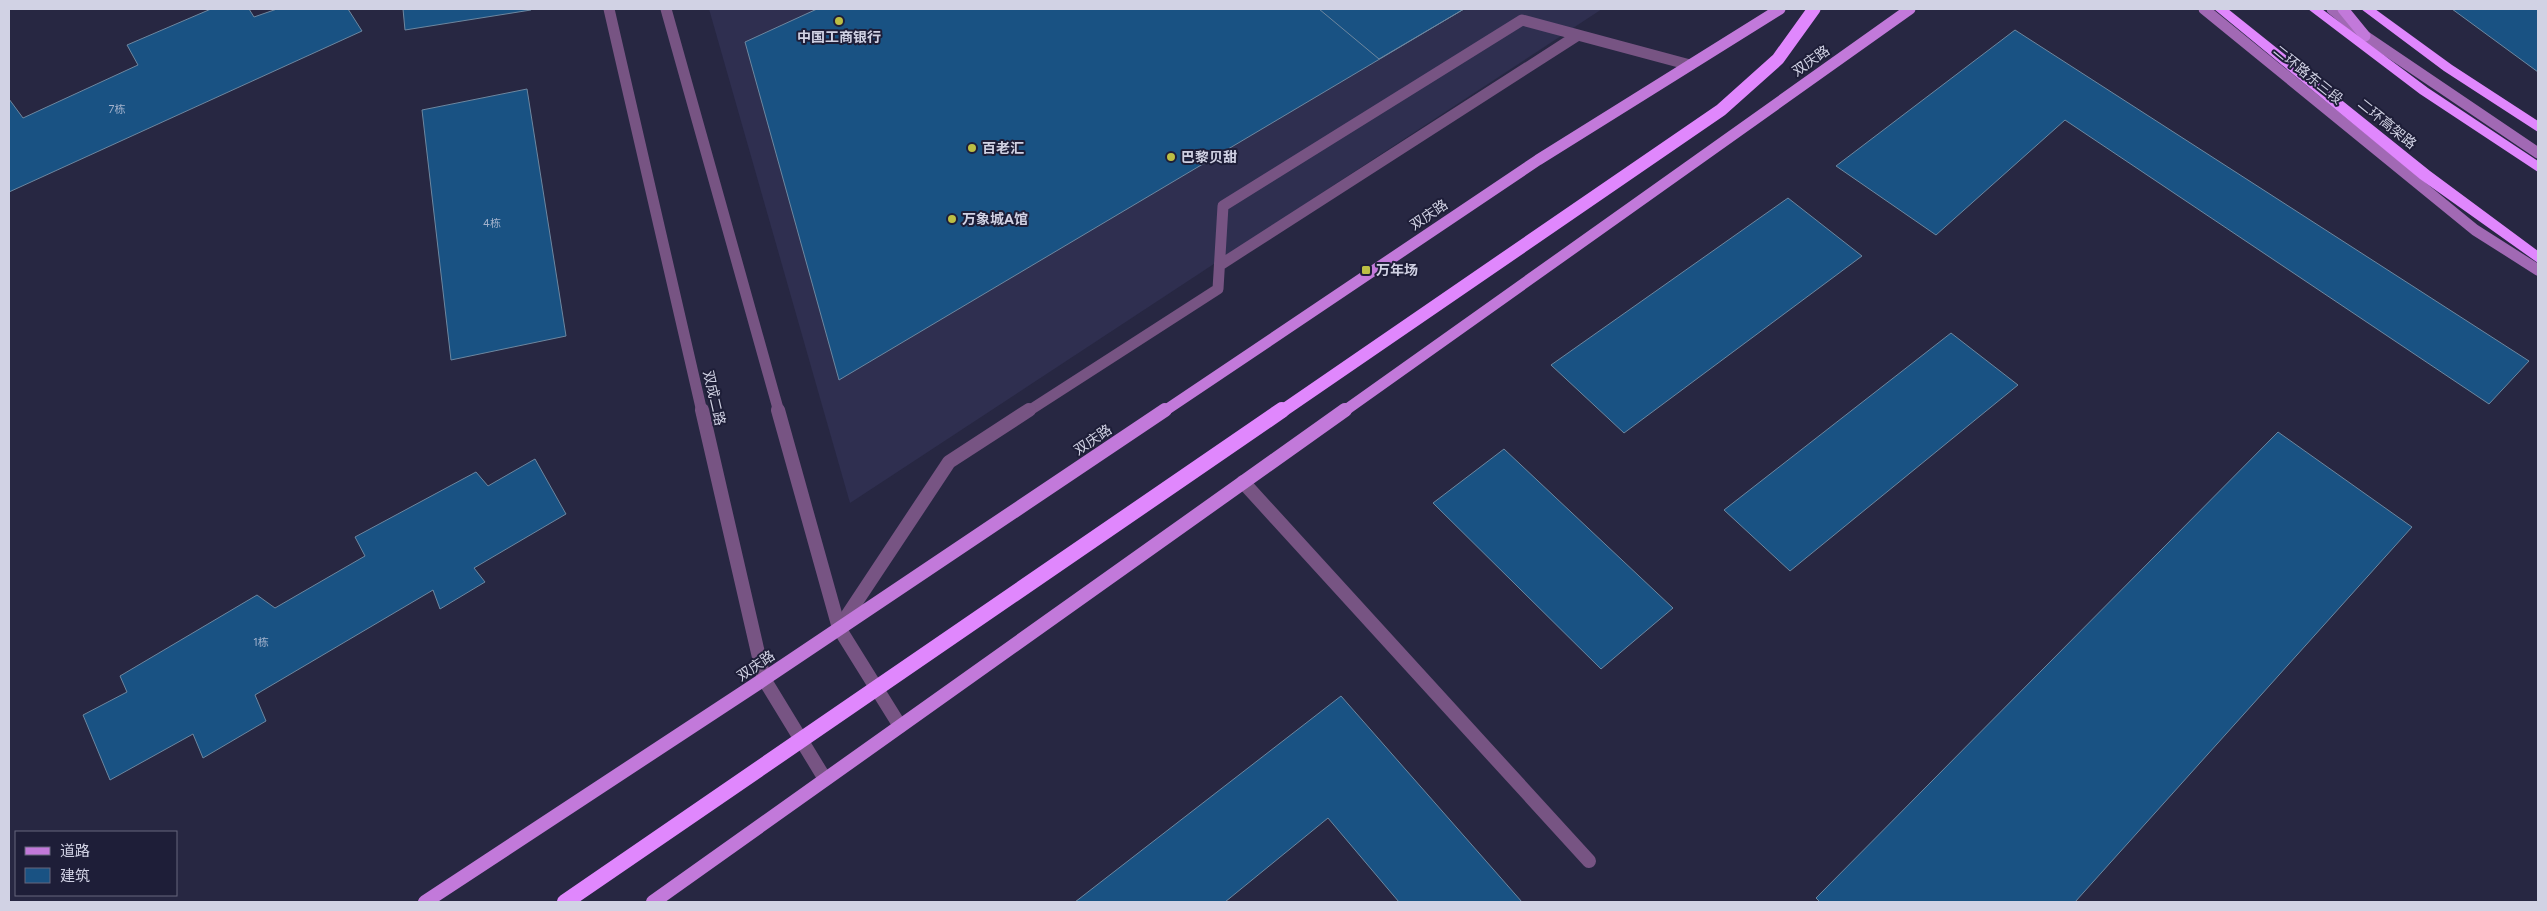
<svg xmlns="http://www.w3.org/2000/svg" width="2547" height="911" font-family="Figtree,'Noto Sans SC',sans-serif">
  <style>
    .built { fill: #2f2f50 }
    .building { fill: #195283; stroke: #6d87a0 }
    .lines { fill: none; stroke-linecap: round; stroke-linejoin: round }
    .lane-far1 { stroke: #775483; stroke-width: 11 }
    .lane { stroke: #775483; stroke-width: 14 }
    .street-far1 { stroke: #775483; stroke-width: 11 }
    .street { stroke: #775483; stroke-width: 14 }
    .secondary { stroke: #a169b4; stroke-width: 11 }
    .primary-far1 { stroke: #c279da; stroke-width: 11 }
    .primary { stroke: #c279da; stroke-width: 14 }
    .highway { fill: #e087fd; fill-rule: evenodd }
    .highway-bridge-far1 { stroke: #e087fd; stroke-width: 13 }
    .highway-bridge { stroke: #e087fd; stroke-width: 16 }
    .poi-dot { fill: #bcbf44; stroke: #1e1e38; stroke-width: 2 }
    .labels { text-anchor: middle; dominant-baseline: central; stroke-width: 4; stroke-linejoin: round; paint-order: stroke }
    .number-label { font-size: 11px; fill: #a3b2cc }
    .poi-label { font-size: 14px; font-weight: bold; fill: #d1d2e4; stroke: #1e1e38; text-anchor: start }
    .street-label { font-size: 14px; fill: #d1d2e4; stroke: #1e1e38 }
  </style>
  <rect width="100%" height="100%" fill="#272742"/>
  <path class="built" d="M709,9H1602L850,503Z"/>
  <path class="building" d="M211,9H249L254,17L277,9H348L362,31L9,192V99L23,118L138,65L127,45Z
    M403,9H531V10L405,30Z
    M817,9H1464L839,380L745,42Z
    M1319,9H1464L1379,59Z
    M2452,9H2538V72Z
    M2015,30L2529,361L2489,404L2065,120L1936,235L1836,166Z
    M527,89L566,336L451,360L422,110Z
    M1788,198L1862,256L1624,433L1551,365Z
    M1951,333L2018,385L1790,571L1724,510Z
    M2278,432L2412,527L2075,902H1820L1816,898Z
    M1504,449L1673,608L1601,669L1433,503Z
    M535,459L566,514L474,568L485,582L440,609L433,590L255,695L266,721L203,758L193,734L110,780L83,715L127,692L120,676L257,595L275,608L365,556L355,537L476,472L488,486Z
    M1341,696L1522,902H1399L1328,818L1225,902H1075Z"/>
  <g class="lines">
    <path class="lane-far1" d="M1220,265L1578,35
      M1027,412L1218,289L1223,206L1522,20L1690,65"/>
    <path class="lane" d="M839,628L949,462L1029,410"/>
    <path class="street-far1" d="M609,9L702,412
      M666,9L779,412"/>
    <path class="street" d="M702,410L764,679L825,779
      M778,410L839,628L900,726
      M1243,482L1589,861"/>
    <path class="secondary" d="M2204,9L2475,230L2538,270
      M2332,9L2365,36L2538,153"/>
    <path class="primary-far1" d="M2343,9L2365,36
      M1163,412L1538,160L1780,9
      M1343,412L1910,9"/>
    <path class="primary" d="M425,902L764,679L1165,410
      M653,902L1345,410"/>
    <path class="highway" d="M2214,9H2228L2430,171L2538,251V263L2420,179Z
      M2308,9H2322L2428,88L2538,161V172L2420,94Z
      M2361,9H2375L2452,65L2538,121V132L2444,71Z"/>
    <path class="highway-bridge-far1" d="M1281,412L1721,110L1778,59L1814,9"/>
    <path class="highway-bridge" d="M565,902L1282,410"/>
  </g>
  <g class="poi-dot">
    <circle cx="839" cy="21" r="5"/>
    <circle cx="972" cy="148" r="5"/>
    <circle cx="1171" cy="157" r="5"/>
    <circle cx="952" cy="219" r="5"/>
    <rect x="1361" y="265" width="10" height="10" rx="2.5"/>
  </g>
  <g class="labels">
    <g class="number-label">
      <text x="117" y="109">7栋</text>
      <text x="492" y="223">4栋</text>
      <text x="261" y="642">1栋</text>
    </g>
    <g class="poi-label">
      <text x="839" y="37" text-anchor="middle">中国工商银行</text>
      <text x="982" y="148">百老汇</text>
      <text x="1181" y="157">巴黎贝甜</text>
      <text x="962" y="219">万象城A馆</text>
      <text x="1376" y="270">万年场</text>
    </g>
    <g class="street-label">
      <text transform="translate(1811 61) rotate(-35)">双庆路</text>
      <text transform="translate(2308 75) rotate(39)">二环路东三段</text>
      <text transform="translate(2387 124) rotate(39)">二环高架路</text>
      <text transform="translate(1429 215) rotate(-34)">双庆路</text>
      <text transform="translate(714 398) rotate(77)">双成二路</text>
      <text transform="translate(1093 440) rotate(-34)">双庆路</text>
      <text transform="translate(756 666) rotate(-34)">双庆路</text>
    </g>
  </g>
  <rect width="2547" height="911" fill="none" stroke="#d1d2e4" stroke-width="20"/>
  <rect x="15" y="831" width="162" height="65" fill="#1e1e38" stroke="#66667d"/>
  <rect x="25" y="847" width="25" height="8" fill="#c279da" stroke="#66667d"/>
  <text x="60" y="856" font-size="15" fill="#d1d2e4">道路</text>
  <rect x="25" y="868" width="25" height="15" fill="#195283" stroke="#66667d"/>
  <text x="60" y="881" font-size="15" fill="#d1d2e4">建筑</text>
</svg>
